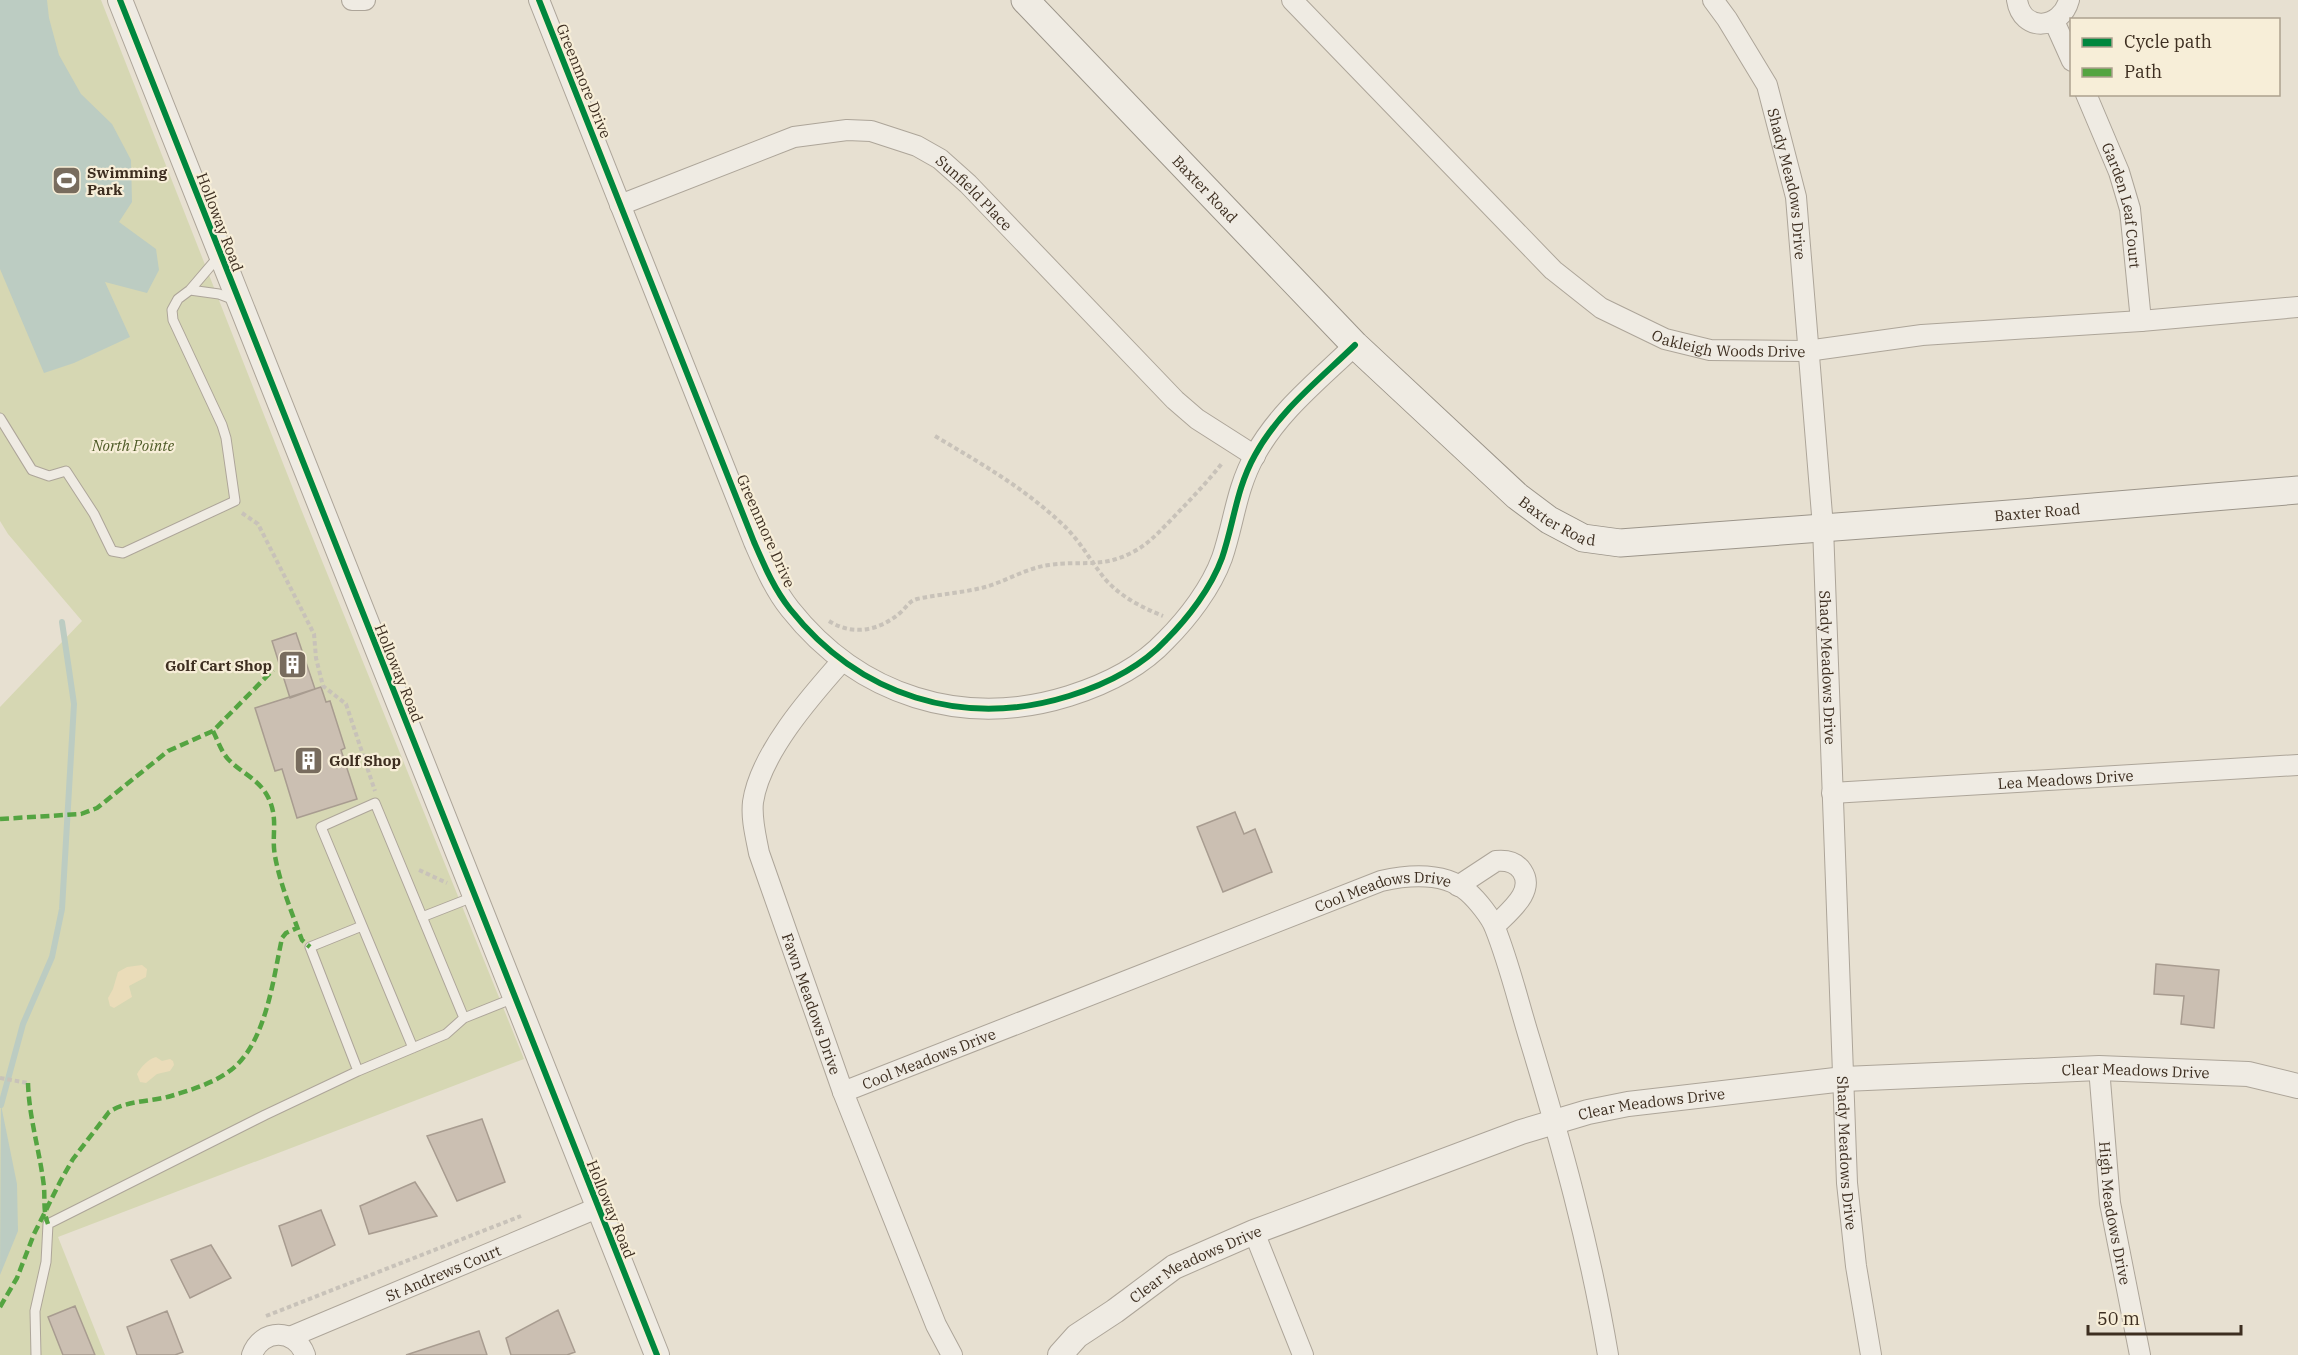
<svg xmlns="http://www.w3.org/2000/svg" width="2298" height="1355" font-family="'IBM Plex Serif',serif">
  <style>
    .green { fill: #d6d7b3 }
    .sand { fill: #eadcb9 }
    .water { fill: #bcccc2 }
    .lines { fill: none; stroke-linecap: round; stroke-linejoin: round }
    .stream { stroke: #bcccc2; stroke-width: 6 }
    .building { fill: #cbbfb2; stroke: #a89c90; stroke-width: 1.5 }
    .service-casing { stroke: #ada599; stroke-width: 11 }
    .minor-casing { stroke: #ada599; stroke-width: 22 }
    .tertiary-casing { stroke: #ada599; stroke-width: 26 }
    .secondary-casing { stroke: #9c958a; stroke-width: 29 }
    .path { stroke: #c8c2b9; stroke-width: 4; stroke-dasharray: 4.5 3; stroke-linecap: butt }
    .service { stroke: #efebe3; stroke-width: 9 }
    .minor { stroke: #efebe3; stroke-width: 20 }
    .tertiary { stroke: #efebe3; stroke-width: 24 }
    .secondary { stroke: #efebe3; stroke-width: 27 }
    .quiet { stroke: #54a441; stroke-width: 4.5; stroke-dasharray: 9 4.5; stroke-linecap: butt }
    .cycleway-casing { stroke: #f7eed8; stroke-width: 10 }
    .cycleway { stroke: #00873e; stroke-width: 6 }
    .labels { text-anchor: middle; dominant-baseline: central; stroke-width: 4.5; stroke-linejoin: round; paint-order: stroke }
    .street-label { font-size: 15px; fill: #3d2e20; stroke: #f7eed8 }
    .poi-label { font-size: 15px; font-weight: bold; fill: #3d2e20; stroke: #f7eed8; text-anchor: start }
    .park-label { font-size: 15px; font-style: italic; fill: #4d5a26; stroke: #f7eed8 }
  </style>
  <rect width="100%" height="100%" fill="#e7e0d1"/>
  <path class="green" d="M0,0H101L301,509L524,1059L58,1237L105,1355H0V707L82,621L8,534L0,521Z"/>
  <path class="sand" d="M142,965L147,969L146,977L129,986L132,997L114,1008L110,1006L108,998L113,989L118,972L127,967Z
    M156,1057L162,1061L170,1059L173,1061L174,1065L170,1071L157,1074L146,1083L140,1082L137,1074C141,1067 148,1059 156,1057Z"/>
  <path class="water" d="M0,0H47L49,18L59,55L81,94L112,124L131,160L132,202L119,222L156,249L159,270L147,293L105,282L130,337L74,363L44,373L0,269Z
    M1,1105L17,1184L18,1231L0,1275Z"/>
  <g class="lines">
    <path class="stream" d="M1,1105L23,1024L52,957L62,909L74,704L62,622"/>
  </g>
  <path class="building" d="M296,633L315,689L290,698L272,641Z
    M321,687L326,702L330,701L345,748L341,750L357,799L297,818L282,769L275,771L255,708Z
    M1235,812L1244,834L1255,829L1272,872L1223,892L1197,827Z
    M2156,964L2219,970L2214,1028L2181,1024L2184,996L2154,994Z
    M482,1119L505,1182L457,1201L427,1136Z
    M415,1182L437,1216L369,1234L360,1206Z
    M321,1210L335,1245L292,1266L279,1226Z
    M211,1245L231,1278L190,1298L171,1260Z
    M75,1306L95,1355H63L48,1317Z
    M558,1310L575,1352L567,1355H511L506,1338Z
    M167,1311L183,1352L175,1355H137L127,1327Z
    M479,1331L487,1355H406Z"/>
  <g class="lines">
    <defs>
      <path id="service" d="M190,290L219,294L235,300
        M0,418L32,470L49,476L66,471L94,514L112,551L123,553L235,501L226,438L222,425L173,320L172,310L178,299L190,290L219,256
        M422,917L473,897
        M413,1048L321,827L375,803L464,1018
        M358,1071L310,947L362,926
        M36,1355L35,1311L46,1262L48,1224L265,1115L358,1071L446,1034L464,1018L514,998"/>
      <g id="minor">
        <path d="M352,0H365"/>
        <path d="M539,0L754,542C764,565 774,589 790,609C859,696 963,729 1069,696C1104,685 1141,667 1166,640C1188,618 1211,588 1222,558C1234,523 1236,489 1255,455C1279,411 1319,380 1355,345"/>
        <path id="s1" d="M1292,0L1553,270L1601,308L1665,339L1710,350L1807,351L1922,335L2141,321L2298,307"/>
        <path id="s2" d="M1713,0L1727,19L1767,85L1796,197L1823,527L1847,1183L1856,1266L1871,1355"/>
        <path d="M2017,0C2022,33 2061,30 2069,0"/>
        <path d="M2054,21L2072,61"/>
        <path id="s3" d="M2086,94L2119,172L2130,209L2141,321"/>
        <path id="s4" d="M620,205L794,137L847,130L871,131L917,146L940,159L968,184L1175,400L1197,419L1255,456"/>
        <path id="s5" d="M842,661C810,697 760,754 753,802C751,819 756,837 759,853L843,1092L936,1325L952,1355"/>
        <path id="s6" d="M1832,793L2298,765"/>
        <path d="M1458,886L1496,861C1506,860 1516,862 1522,871C1536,892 1508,912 1495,926"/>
        <path id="s7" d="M2099,1068L2110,1203L2140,1355"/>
        <path id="s8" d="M843,1092L1381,881C1408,875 1445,872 1468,892C1477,900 1491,917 1495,928C1509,963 1518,1001 1529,1037C1561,1142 1590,1247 1608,1355"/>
        <path d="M1254,1232L1303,1355"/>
        <path id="s9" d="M290,1337L597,1208"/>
        <path d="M252,1355C261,1328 296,1328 305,1355"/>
      </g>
      <g id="tertiary">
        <path d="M120,0L657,1355"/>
        <path id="s10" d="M1060,1355L1077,1336L1115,1311L1174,1267L1254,1232L1521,1132L1588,1112L1628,1104L1844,1079L2099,1068L2248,1074L2298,1086"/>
      </g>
      <g id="secondary">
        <path id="s11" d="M1025,0L1355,345L1517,496L1549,520L1583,538L1620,543L1997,515L2298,490"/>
      </g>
    </defs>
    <use href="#service" class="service-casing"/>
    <use href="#minor" class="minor-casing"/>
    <use href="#tertiary" class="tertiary-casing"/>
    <use href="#secondary" class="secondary-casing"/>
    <path class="path" d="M935,436C980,463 1021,486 1060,522C1080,540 1089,559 1105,579C1121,597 1141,607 1163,616
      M242,513L258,524L314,634L316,658L323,686L346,704L375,791
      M829,621C852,636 879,631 900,613C906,608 909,601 917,599C939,594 963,593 985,587C1007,581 1026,568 1049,565C1081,560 1101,569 1133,552C1147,545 1157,534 1168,523C1187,503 1206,484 1223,462
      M419,870L447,883
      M0,1078L28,1083
      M266,1316L521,1216"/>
    <use href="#service" class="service"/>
    <use href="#minor" class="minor"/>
    <use href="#tertiary" class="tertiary"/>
    <use href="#secondary" class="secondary"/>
    <path class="quiet" d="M213,731C218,741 221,751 228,759C241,773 259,779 268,797C279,819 271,835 275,856C280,884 292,913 302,940L310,947
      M0,819L81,814L97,808L168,751L213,731L273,670
      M28,1083C29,1118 40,1152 44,1187C45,1200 43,1211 48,1224
      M0,1307L17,1278L34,1234L61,1180L73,1159L109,1112C127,1100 151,1102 171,1096C191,1090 214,1083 231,1070C266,1043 273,980 282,938L286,933L297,928"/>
    <defs>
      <path id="cycleway" d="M120,0L657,1355
        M539,0L754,542C764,565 774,589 790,609C859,696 963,729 1069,696C1104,685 1141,667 1166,640C1188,618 1211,588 1222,558C1234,523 1236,489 1255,455C1279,411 1319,380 1355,345"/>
    </defs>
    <use href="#cycleway" class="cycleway-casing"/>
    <use href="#cycleway" class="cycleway"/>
  </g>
  <defs>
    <symbol id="stadium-square" viewBox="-11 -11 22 22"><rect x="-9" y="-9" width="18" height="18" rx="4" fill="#786c5e" stroke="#f7eed8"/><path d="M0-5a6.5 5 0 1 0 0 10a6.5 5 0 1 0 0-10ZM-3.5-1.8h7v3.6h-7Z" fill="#fff"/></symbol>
    <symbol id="building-square" viewBox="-11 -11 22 22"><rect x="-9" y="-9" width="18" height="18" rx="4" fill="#786c5e" stroke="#f7eed8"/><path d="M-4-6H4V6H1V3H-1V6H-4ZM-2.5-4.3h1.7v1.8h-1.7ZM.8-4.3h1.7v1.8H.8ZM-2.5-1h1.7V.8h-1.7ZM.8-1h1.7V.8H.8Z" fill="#fff"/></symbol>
  </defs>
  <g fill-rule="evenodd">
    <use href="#stadium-square" x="50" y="164" width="33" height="33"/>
    <use href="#building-square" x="276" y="648" width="33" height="33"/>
    <use href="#building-square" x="292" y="744" width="33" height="33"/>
  </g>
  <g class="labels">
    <g class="street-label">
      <text transform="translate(584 81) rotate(68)">Greenmore Drive</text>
      <text stroke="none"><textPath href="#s2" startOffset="202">Shady Meadows Drive</textPath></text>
      <text stroke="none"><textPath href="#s11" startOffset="261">Baxter Road</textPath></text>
      <text stroke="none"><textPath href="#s4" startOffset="387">Sunfield Place</textPath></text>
      <text stroke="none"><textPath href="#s3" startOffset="118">Garden Leaf Court</textPath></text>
      <text transform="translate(220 222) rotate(69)">Holloway Road</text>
      <text stroke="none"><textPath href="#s1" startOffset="572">Oakleigh Woods Drive</textPath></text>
      <text stroke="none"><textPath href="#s11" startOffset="1233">Baxter Road</textPath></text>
      <text stroke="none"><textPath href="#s11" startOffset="747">Baxter Road</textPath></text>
      <text transform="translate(766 531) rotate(66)">Greenmore Drive</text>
      <text stroke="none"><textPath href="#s2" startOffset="688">Shady Meadows Drive</textPath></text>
      <text transform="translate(399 673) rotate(68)">Holloway Road</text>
      <text stroke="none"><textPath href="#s6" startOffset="234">Lea Meadows Drive</textPath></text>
      <text stroke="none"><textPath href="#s8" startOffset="578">Cool Meadows Drive</textPath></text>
      <text stroke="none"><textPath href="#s5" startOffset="380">Fawn Meadows Drive</textPath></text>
      <text stroke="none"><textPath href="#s8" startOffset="92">Cool Meadows Drive</textPath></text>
      <text stroke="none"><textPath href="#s10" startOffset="1137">Clear Meadows Drive</textPath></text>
      <text stroke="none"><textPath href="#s10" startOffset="651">Clear Meadows Drive</textPath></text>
      <text stroke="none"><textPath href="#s2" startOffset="1174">Shady Meadows Drive</textPath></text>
      <text transform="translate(611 1209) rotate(68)">Holloway Road</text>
      <text stroke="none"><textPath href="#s7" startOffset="146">High Meadows Drive</textPath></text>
      <text stroke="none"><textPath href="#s10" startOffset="165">Clear Meadows Drive</textPath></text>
      <text stroke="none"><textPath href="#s9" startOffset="166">St Andrews Court</textPath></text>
    </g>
    <g class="poi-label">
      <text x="87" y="172">Swimming<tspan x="87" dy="17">Park</tspan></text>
      <text x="272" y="665" text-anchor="end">Golf Cart Shop</text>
      <text x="329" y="760">Golf Shop</text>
    </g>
    <g class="park-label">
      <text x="133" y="445">North Pointe</text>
    </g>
  </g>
  <rect x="2070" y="18" width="210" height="78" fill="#f7eed8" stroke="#ada18e" stroke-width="1.5"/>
  <rect x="2082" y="38" width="30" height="9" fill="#00873e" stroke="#ada18e" stroke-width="1.5"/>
  <text x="2124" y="48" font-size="18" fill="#3d2e20">Cycle path</text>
  <rect x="2082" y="68" width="30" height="9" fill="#54a441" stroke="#ada18e" stroke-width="1.5"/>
  <text x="2124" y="78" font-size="18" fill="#3d2e20">Path</text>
  <path d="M2088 1325v9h153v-9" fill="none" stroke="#3d2e20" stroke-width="3"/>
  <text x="2097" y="1325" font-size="18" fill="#3d2e20" stroke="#f7eed8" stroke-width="4.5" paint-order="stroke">50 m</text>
</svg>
